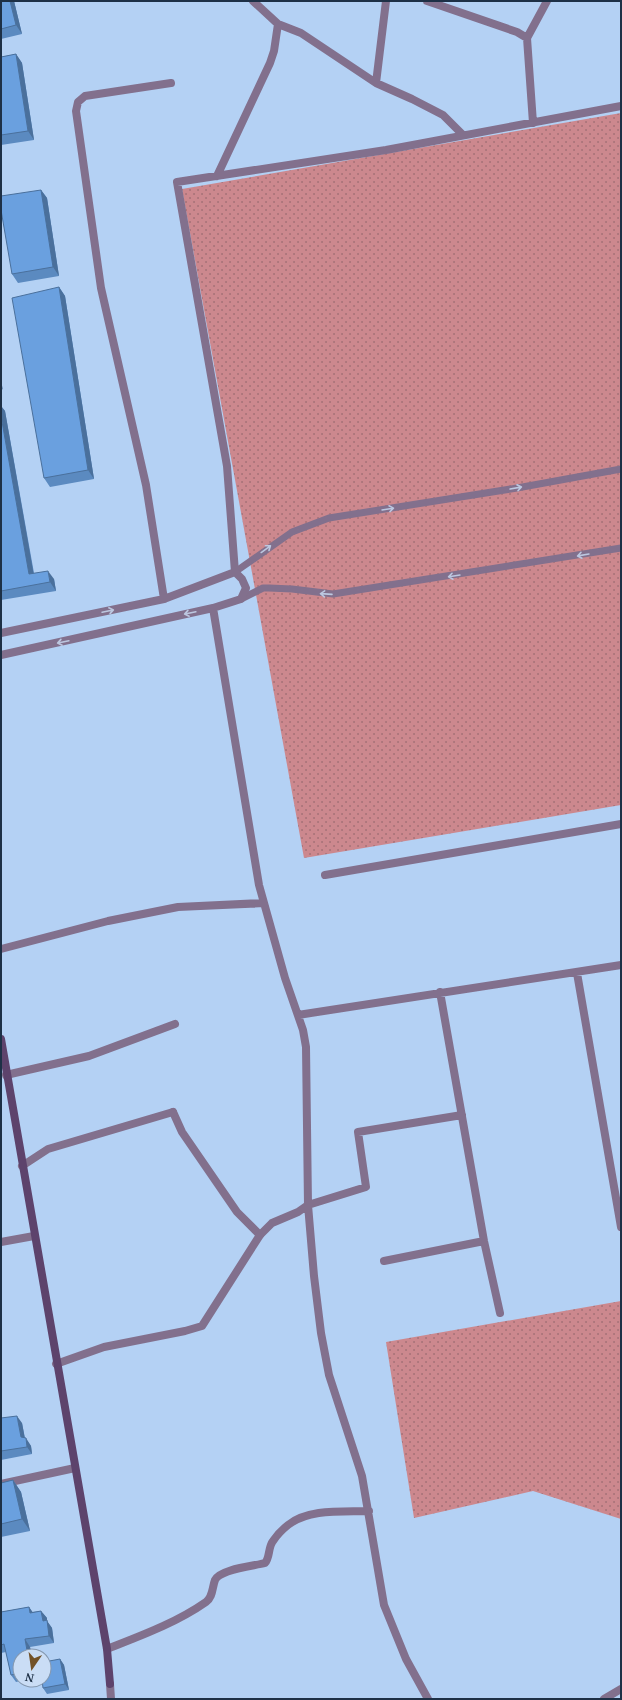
<svg xmlns="http://www.w3.org/2000/svg" width="622" height="1700" font-family="'Noto Serif',serif">
  <style>
    .grass { fill: url(#grass-dots) }
    .lines { fill: none; stroke-linecap: round; stroke-linejoin: round }
    .service { stroke: #82708d; stroke-width: 7 }
    .pedestrian { stroke: #82708d; stroke-width: 8 }
    .minor { stroke: #82708d; stroke-width: 8 }
    .tertiary { stroke: #82708d; stroke-width: 8 }
    .secondary { stroke: #5d436c; stroke-width: 8 }
    .wall { fill: #5b8ac0 }
    .shaded-wall { fill: #4a709c }
    .building { fill: #6aa0df; stroke: #4a709c }
    .oneway { stroke: #bcc7e0 }
  </style>
  <defs>
    <pattern id="grass-dots" width="8" height="8" patternUnits="userSpaceOnUse"><rect width="8" height="8" fill="#cc888e"/><path d="M2 2h.1M6 6h.1" fill="none" stroke="#a57076" stroke-width="1.8" stroke-linecap="round"/></pattern>
  </defs>
  <rect width="100%" height="100%" fill="#b4d1f4"/>
  <path class="grass" d="M621,113V805L304,858L182,189Z
    M621,1301V1519L533,1491L414,1518L386,1342Z"/>
  <g class="lines">
    <path class="service" d="M235,572L292,532L329,518L517,488L621,469
      M241,599L263,588H269L292,589L333,594L621,548"/>
    <path class="pedestrian" d="M173,1112L182,1132L237,1212L260,1235"/>
    <path class="minor" d="M386,1L376,83L412,99L443,115L463,135
      M427,1L517,32L527,38
      M278,24L301,33L376,83
      M533,123L527,38L547,1
      M217,176L270,63L274,51L278,24L253,1
      M164,599L146,485L101,288L76,111L78,102L85,96L171,83
      M213,608L259,885L285,978L303,1030L306,1047L308,1205L314,1276L321,1333L329,1375L362,1476L384,1605L406,1659L428,1699
      M1,633L164,599L235,572
      M1,655L213,608L241,599L246,588L242,579L235,572L227,466L177,182L386,150L621,106
      M325,875L621,824
      M1,949L108,921L178,907L264,903
      M577,973L621,1227
      M440,992L484,1241L500,1313
      M298,1015L621,965
      M6,1075L89,1056L175,1024
      M22,1166L48,1149L173,1112
      M1,1242L34,1236
      M384,1261L484,1241
      M56,1364L104,1347L185,1331L202,1326L260,1235L272,1223L298,1212L308,1205L366,1187L358,1132L462,1115
      M1,1484L75,1468
      M107,1649C140,1636 176,1623 206,1602C213,1597 212,1588 215,1580C220,1569 254,1566 265,1563C270,1558 268,1547 273,1541C277,1535 283,1529 288,1525C309,1508 344,1512 369,1511
      M604,1699L621,1689"/>
    <path class="tertiary" d="M110,1684L111,1699"/>
    <path class="secondary" d="M1,1039L107,1649L110,1684"/>
  </g>
  <path class="wall" d="M1,1H14L22,34L1,39Z
    M16,54L22,63L34,140L1,145V57Z
    M41,190L47,198L59,276L18,283L12,274Z
    M59,287L65,296L94,479L50,487L44,478Z
    M1,406L5,411L34,573L54,579L56,591L1,600Z
    M1,1418L22,1423L25,1438L31,1446L32,1454L1,1460Z
    M13,1480L21,1492L30,1531L1,1537V1483Z
    M29,1607L32,1612L41,1611L47,1618V1621L52,1628L54,1643L30,1647L32,1656H20V1680H25L16,1682L11,1675L6,1652L1,1653V1612Z
    M60,1659L64,1665L69,1690L47,1694L43,1688Z"/>
  <path class="shaded-wall" d="M10,1H14L22,34L16,25Z
    M16,54L22,63L34,140L28,131Z
    M41,190L47,198L59,276L53,267Z
    M59,287L65,296L94,479L88,470Z
    M1,381L3,390L1,387Z
    M1,406L5,411L35,582L29,574L1,416Z
    M48,571L54,579L56,591L50,582Z
    M17,1416L22,1423L26,1445L21,1437Z
    M26,1438L31,1446L32,1454L27,1447Z
    M13,1480L21,1492L30,1531L22,1519Z
    M29,1607L34,1614L30,1613Z
    M41,1611L47,1618V1621L52,1628L54,1643L49,1636L43,1621Z
    M25,1639L30,1647L32,1656H28Z
    M60,1659L64,1665L69,1690L65,1684Z"/>
  <path class="building" d="M1,1H10L16,25L1,29Z
    M16,54L28,131L1,135V57Z
    M41,190L53,267L12,274L1,210V196Z
    M59,287L88,470L44,478L12,298Z
    M1,416L29,574L48,571L50,582L1,591Z
    M17,1416L21,1437L26,1438L27,1447L1,1451V1418Z
    M13,1480L22,1519L1,1524V1483Z
    M29,1607L30,1613L41,1611L43,1621L47,1620L49,1636L25,1639L28,1656H20V1673L11,1675L4,1644L1,1645V1612Z
    M60,1659L65,1684L43,1688L42,1680H44V1662Z"/>
  <defs><path id="oneway-shaft" d="M-6 0H5M1.5-3L5.5 0L1.5 3" fill="none" stroke-width="1.6" stroke-linecap="round" stroke-linejoin="round"/></defs>
  <g class="oneway">
    <use href="#oneway-shaft" transform="translate(516 488) rotate(-10)"/>
    <use href="#oneway-shaft" transform="translate(388 509) rotate(-9)"/>
    <use href="#oneway-shaft" transform="translate(266 549) rotate(-36)"/>
    <use href="#oneway-shaft" transform="translate(583 555) rotate(170)"/>
    <use href="#oneway-shaft" transform="translate(454 576) rotate(171)"/>
    <use href="#oneway-shaft" transform="translate(326 594) rotate(-176)"/>
    <use href="#oneway-shaft" transform="translate(108 611) rotate(-12)"/>
    <use href="#oneway-shaft" transform="translate(190 613) rotate(168)"/>
    <use href="#oneway-shaft" transform="translate(63 642) rotate(168)"/>
  </g>
  <rect width="622" height="1700" fill="none" stroke="#1d3046" stroke-width="4"/>
  <g transform="translate(32 1668) rotate(193)"><circle r="19" fill="#caddf5" stroke="#8598af"/>
  <path d="M0-3L7 15L0 10L-7 15Z" fill="#725228"/>
  <text y="-6" font-size="11" font-weight="bold" text-anchor="middle" fill="#1d3046">N</text>
  </g>
</svg>
